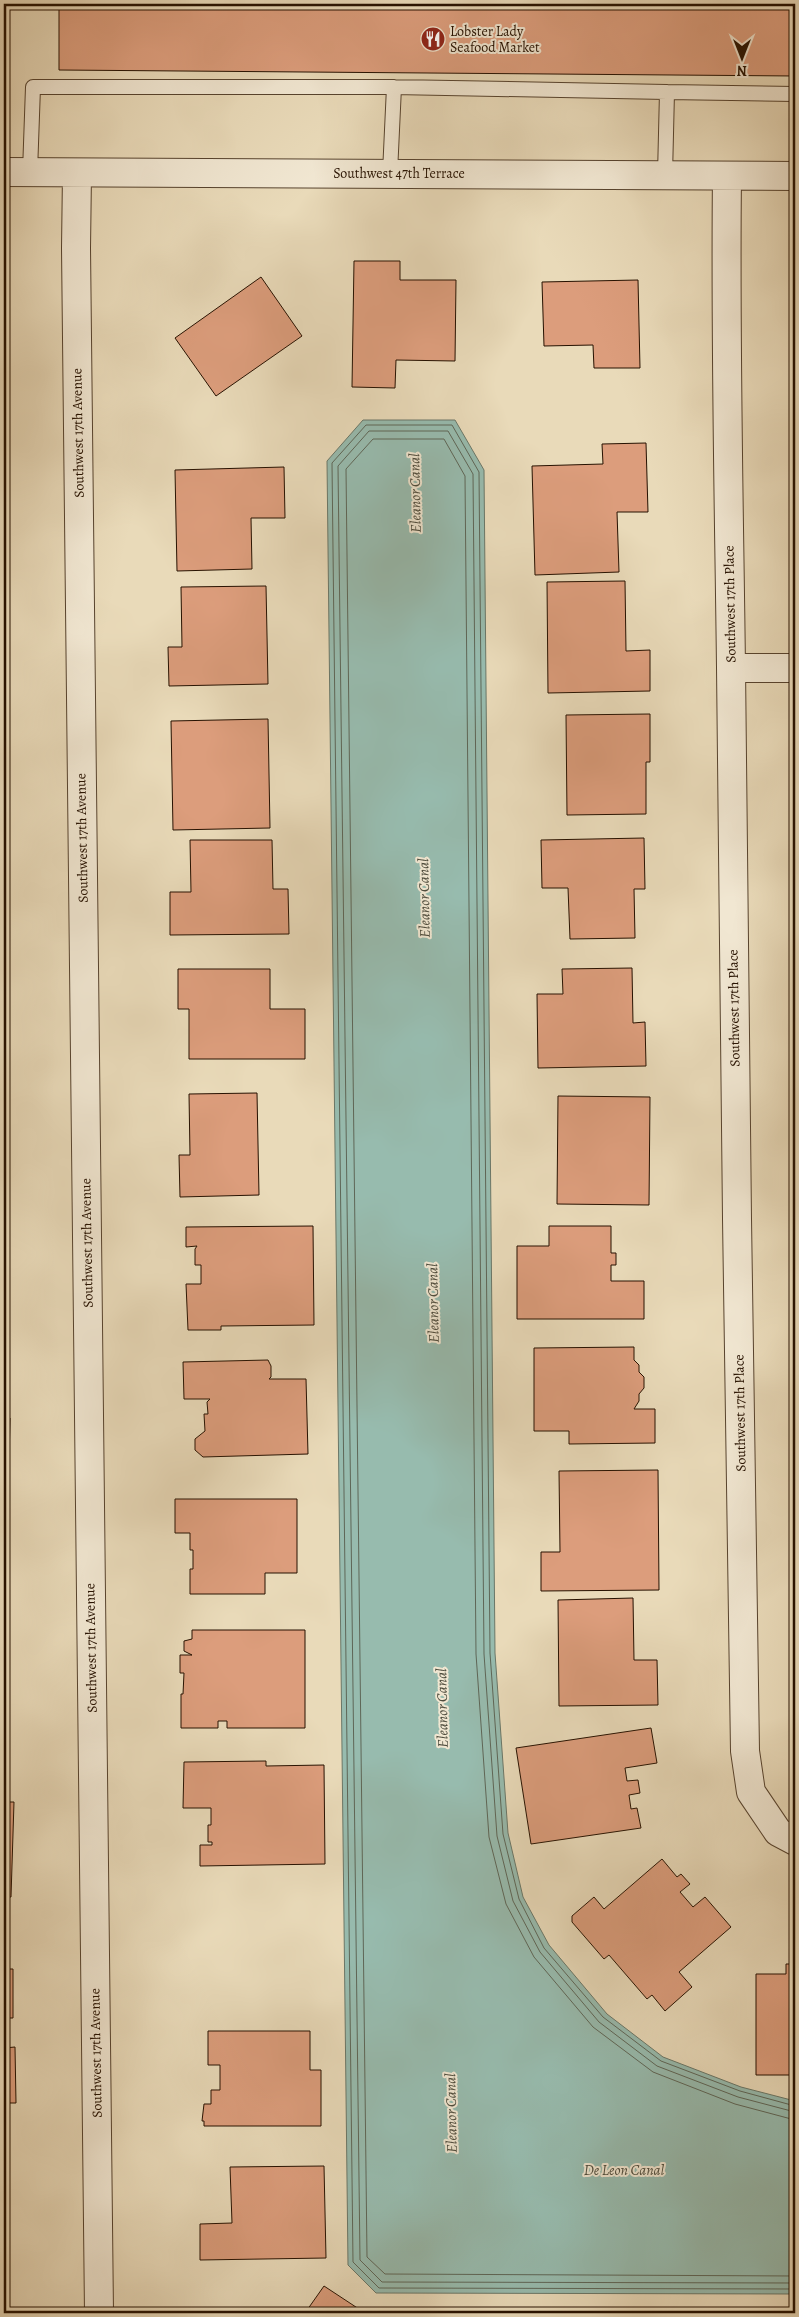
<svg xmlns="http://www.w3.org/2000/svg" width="799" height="2317" font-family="Alegreya,serif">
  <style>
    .water { fill: #97bbae; stroke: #6a7768 }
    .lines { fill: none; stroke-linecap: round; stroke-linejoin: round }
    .shore { stroke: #5e6657; stroke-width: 1 }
    .building { fill: #dc9d7c; stroke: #261100 }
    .service-casing { stroke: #57432e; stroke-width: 16 }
    .minor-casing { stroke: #57432e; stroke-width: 30 }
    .service { stroke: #f1e7d2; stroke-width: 14 }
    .minor { stroke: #f1e7d2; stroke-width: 28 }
    .labels { text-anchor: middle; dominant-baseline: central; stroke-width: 4; stroke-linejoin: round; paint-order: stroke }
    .poi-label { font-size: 14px; fill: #261100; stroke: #f1e7d2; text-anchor: start }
    .street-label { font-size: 14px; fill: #261100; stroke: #f1e7d2 }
    .water-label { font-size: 15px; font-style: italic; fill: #4e4c3d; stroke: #f1e7d2 }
  </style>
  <rect width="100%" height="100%" fill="#e9dab9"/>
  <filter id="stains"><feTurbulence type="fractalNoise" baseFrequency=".004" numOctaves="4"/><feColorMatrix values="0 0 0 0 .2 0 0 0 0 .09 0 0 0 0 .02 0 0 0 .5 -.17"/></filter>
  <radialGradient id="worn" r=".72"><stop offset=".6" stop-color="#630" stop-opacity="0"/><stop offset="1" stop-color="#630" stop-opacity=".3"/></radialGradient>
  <path class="water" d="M363,420H455L484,470L495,1653L508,1833L523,1897L549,1945L607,2014L663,2057L741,2087L795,2101V2294L376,2293L348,2265L327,461Z"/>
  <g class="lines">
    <path class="shore" d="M795,2106L740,2091L661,2061L603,2017L544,1948L519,1899L503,1834L490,1653L479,472L452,425H366L332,463L353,2262L379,2288L795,2289
      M795,2112L738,2097L657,2066L599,2022L540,1952L513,1901L497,1836L484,1654L473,474L448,431H369L338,466L360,2260L382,2282L795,2283
      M795,2120L735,2104L653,2072L593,2027L534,1957L506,1904L489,1837L476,1654L465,476L444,439H373L346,469L367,2257L385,2274L795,2276"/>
  </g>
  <path class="building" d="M59,4H795V76L59,70Z
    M354,261H400V280H456L455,361L396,360L395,388L352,387Z
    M261,277L302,336L216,396L175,338Z
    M638,280L640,368H594L593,345L544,346L542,282Z
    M646,443L648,512H617L619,572L535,575L532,466L603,464L602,444Z
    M284,467L285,518H251L252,569L177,571L175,470Z
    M625,581L626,651L650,650V691L548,693L547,582Z
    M266,586L268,684L169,686L168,647H182L181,587Z
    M650,714V762H646V814L567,815L566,715Z
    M268,719L270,828L173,830L171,721Z
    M644,838L645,889H634L635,938L570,939L568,888H542L541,840Z
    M190,840H272L273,889H288L289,934L170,935V892H191Z
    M632,968L633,1023L645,1022L646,1066L538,1068L537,994H563L562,969Z
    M178,969H270V1009H305V1059H189V1009H178Z
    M257,1093L259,1195L180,1197L179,1155H190L189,1094Z
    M558,1096L650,1097L649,1205L557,1204Z
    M313,1226L314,1325L221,1326V1330H188L186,1284H201V1265H195V1249L197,1246L186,1247V1227Z
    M549,1226H611V1253H616V1265H611V1281H644V1319H517V1246H549Z
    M4,1326H7L5,1381H4Z
    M634,1347V1360L639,1365V1372L644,1377V1388L639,1394V1401L634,1409H655V1443L569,1444V1431H534V1348Z
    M268,1360L271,1366V1377L269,1379H306L308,1454L203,1457L195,1450V1439L205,1431L204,1414H208L207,1402L210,1399H184L183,1362Z
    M4,1418H10L9,1461L4,1460Z
    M658,1470L659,1590L541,1591V1552H560L559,1471Z
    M175,1499H297V1573H265V1594H190V1569H193V1550H190V1533H175Z
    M633,1598L634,1660H657L658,1705L559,1706L558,1600Z
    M192,1630H305V1728H227V1721H218V1728H181V1694H183L184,1673H180V1655H192L184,1651V1641L192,1639Z
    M651,1728L657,1763L625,1768L627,1781L638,1780L640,1793L629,1795L631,1809L637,1808L641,1828L531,1844L516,1748Z
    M266,1761V1766L324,1765L325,1864L200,1866V1845H212V1842H208V1825H211V1808H183L184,1762Z
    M4,1802H14L11,1897H4Z
    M662,1859L677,1877L681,1874L690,1884L680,1892L693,1907L705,1897L731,1927L679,1972L692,1987L665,2011L652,1995L647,1999L609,1955L604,1959L572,1922V1916L594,1897L604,1909Z
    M786,1964H795V2075H756V1974H786Z
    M4,1969H13V2018H4Z
    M208,2031H310V2070H321V2126H204V2121H202L204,2104H211V2090H220V2065H208Z
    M15,2047L16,2103H4V2048Z
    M324,2166L326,2258L200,2260V2224L232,2223L230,2167Z
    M324,2286L365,2313H305Z"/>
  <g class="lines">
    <defs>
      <path id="service" d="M30,172L33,87H394L667,92
        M390,173L394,87
        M665,175L667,92L795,94"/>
      <path id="minor" d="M4,172L795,176
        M77,173L76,248L99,2313
        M727,176C725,340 729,503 731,667C734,1028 739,1390 745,1751L751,1792L778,1832L795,1841
        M731,668H795"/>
    </defs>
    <use href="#service" class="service-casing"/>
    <use href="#minor" class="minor-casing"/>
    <use href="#service" class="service"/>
    <use href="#minor" class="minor"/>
  </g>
  <defs>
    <symbol id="restaurant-disc" viewBox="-11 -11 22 22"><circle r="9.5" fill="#8f2418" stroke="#f1e7d2"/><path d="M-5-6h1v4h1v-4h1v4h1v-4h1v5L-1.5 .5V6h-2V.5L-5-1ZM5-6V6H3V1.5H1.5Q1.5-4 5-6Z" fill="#fff"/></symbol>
  </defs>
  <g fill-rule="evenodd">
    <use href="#restaurant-disc" x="419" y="25" width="28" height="28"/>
  </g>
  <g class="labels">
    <g class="poi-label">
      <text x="450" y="31">Lobster Lady<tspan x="450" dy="16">Seafood Market</tspan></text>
    </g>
    <g class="street-label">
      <text x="399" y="173">Southwest 47th Terrace</text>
      <text transform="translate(78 433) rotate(-91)">Southwest 17th Avenue</text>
      <text transform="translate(730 604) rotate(-91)">Southwest 17th Place</text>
      <text transform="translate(82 838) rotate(-91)">Southwest 17th Avenue</text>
      <text transform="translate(734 1008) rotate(-91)">Southwest 17th Place</text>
      <text transform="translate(87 1243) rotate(-91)">Southwest 17th Avenue</text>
      <text transform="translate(740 1413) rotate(-91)">Southwest 17th Place</text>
      <text transform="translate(91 1648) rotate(-91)">Southwest 17th Avenue</text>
      <text transform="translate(96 2053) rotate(-91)">Southwest 17th Avenue</text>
    </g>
    <g class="water-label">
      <text transform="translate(415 493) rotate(-91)">Eleanor Canal</text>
      <text transform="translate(424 898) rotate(-91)">Eleanor Canal</text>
      <text transform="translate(433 1303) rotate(-91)">Eleanor Canal</text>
      <text transform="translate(442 1708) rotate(-91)">Eleanor Canal</text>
      <text transform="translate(451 2113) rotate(-91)">Eleanor Canal</text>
      <text x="624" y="2170">De Leon Canal</text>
    </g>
  </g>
  <rect width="799" height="2317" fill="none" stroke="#e9dab9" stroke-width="20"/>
  <rect x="5" y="5" width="789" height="2307" fill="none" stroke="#261100" stroke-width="2.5"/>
  <rect x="10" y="10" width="779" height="2297" fill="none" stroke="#261100"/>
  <g transform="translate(742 58) rotate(180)" stroke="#f1e7d2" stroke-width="4" paint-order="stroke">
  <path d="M0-4L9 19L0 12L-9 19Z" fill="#261100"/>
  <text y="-8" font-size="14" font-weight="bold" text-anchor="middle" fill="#261100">N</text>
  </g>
  <rect width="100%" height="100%" filter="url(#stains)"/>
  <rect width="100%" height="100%" fill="url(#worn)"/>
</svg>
